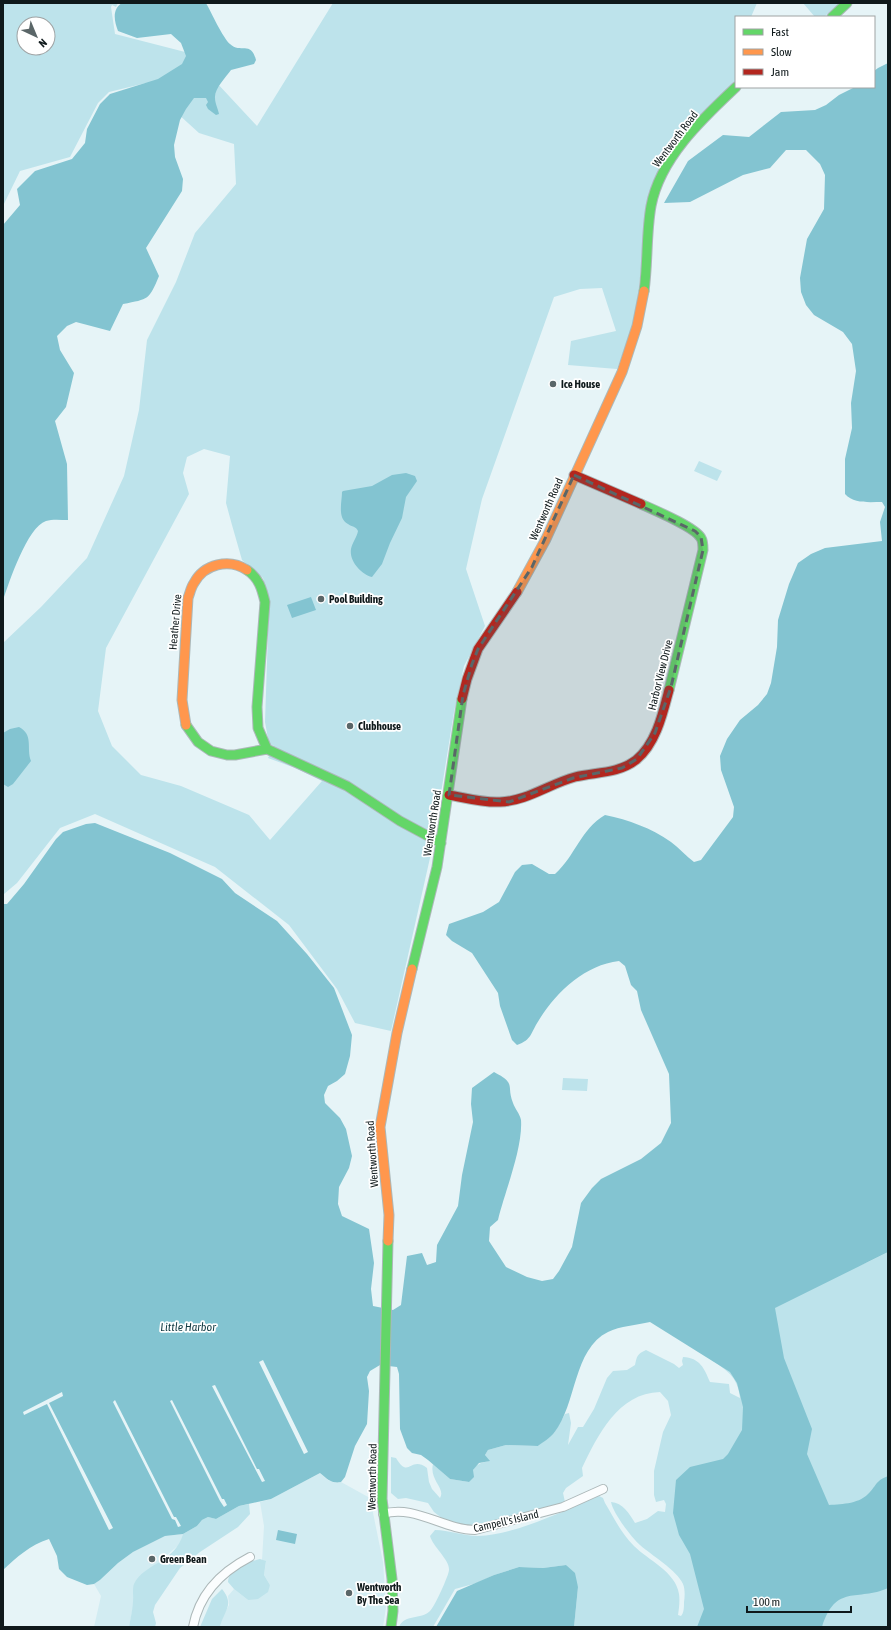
<svg xmlns="http://www.w3.org/2000/svg" width="891" height="1630" font-family="'Asap Condensed',sans-serif">
  <style>
    .built { fill: #d2ecf2 }
    .green { fill: #bde3eb; fill-rule: evenodd }
    .water { fill: #83c4d1 }
    .pier { fill: #e6f4f7 }
    .lines { fill: none; stroke-linecap: round; stroke-linejoin: round }
    .street-casing { stroke: #acb8b9; stroke-width: 10 }
    .fast-casing { stroke: #acb8b9; stroke-width: 11 }
    .slow-casing { stroke: #acb8b9; stroke-width: 11 }
    .jam-casing { stroke: #acb8b9; stroke-width: 11 }
    .street { stroke: #fbfdfe; stroke-width: 8 }
    .fast { stroke: #63d668; stroke-width: 9 }
    .slow { stroke: #ff974d; stroke-width: 9 }
    .jam { stroke: #b3261e; stroke-width: 9 }
    .marked { fill: #5a6668; fill-opacity: 0.2; stroke: #5a6668; stroke-width: 3; stroke-dasharray: 8 5; stroke-linejoin: round }
    .poi-dot { fill: #5a6668; stroke: #fff; stroke-width: 1.5 }
    .labels { text-anchor: middle; dominant-baseline: central; stroke-width: 3.5; stroke-linejoin: round; paint-order: stroke }
    .street-label { font-size: 11px; fill: #0f191b; stroke: #fff }
    .poi-label { font-size: 11px; font-weight: bold; fill: #0f191b; stroke: #fff; text-anchor: start }
    .water-label { font-size: 12px; font-style: italic; fill: #123b43; stroke: #fff }
  </style>
  <rect width="100%" height="100%" fill="#e6f4f7"/>
  <path class="built" d="M320,1473L328,1480L336,1483L341,1482L370,1498L383,1562L386,1607L383,1627H220L222,1618L229,1605L228,1596L234,1589L248,1600L270,1585L264,1575L266,1562L262,1560L264,1526L260,1502L271,1499Z
    M183,1534L180,1544L154,1566L134,1602L129,1627H94L101,1596L94,1584L100,1580L118,1563L133,1552L165,1536Z"/>
  <path class="green" d="M3,3H118L116,7L112,5L111,7L115,34L189,53L257,126L333,3H757L751,17H736V83L667,157L645,219L641,269L635,321L617,369L568,365L571,341L616,331L602,288L580,289L554,297L482,499L466,569L485,626L464,666L454,712L432,849L391,1031L355,1023L337,989L289,925L215,867L95,814L60,828L17,883L4,894L3,893V643L41,607L87,558L124,476L139,410L147,340L176,282L195,233L236,184L234,144L199,133L177,113L151,85L146,83L109,92L98,103L70,157L20,171L3,206ZM24,24H48V48H24ZM204,449L230,456L226,503L232,525L242,560L263,578L269,602L265,722L269,744L274,746L268,758L295,768L322,781L270,840L249,815L181,786L141,775L112,746L98,711L106,648L189,494L183,473L187,457Z
    M803,3H840L824,17H815Z
    M699,461L722,471L717,481L694,471Z
    M563,1078L588,1079L587,1091L562,1090Z
    M888,1252V1627H574L578,1587L566,1565L543,1568L519,1567L494,1575L477,1583L455,1589L433,1627H399C404,1614 421,1620 430,1611C434,1608 449,1575 449,1570C450,1560 433,1547 430,1536L435,1530C449,1530 463,1536 478,1536C509,1535 541,1520 570,1509L571,1507L599,1496L603,1498L605,1503C614,1518 621,1533 634,1546C648,1560 676,1572 679,1594C680,1601 679,1608 678,1615L681,1616C684,1613 684,1607 684,1602C685,1596 685,1589 683,1584C677,1570 651,1555 640,1545C631,1537 613,1513 611,1502C623,1503 629,1513 635,1523L647,1519L658,1511L665,1512L666,1504L664,1500L656,1502L654,1495V1471L663,1432L671,1415L668,1401L660,1392C618,1393 598,1435 582,1468L583,1476L566,1488L563,1493L565,1502L471,1527L443,1519L434,1512L428,1503L406,1498L398,1499L391,1493V1457L396,1458C409,1480 410,1455 427,1468L429,1482L432,1489L440,1498C446,1488 429,1480 433,1464L450,1479L469,1482C473,1468 474,1464 489,1461L485,1455L488,1450L506,1445L538,1446L554,1433L565,1414L569,1413L571,1423L568,1445L578,1427H583L594,1409L607,1378L613,1371L627,1370L635,1365C637,1356 637,1354 646,1350L674,1364L679,1368L683,1365L682,1361L683,1357C700,1358 704,1368 710,1382L729,1384L730,1393L740,1398C738,1376 726,1370 709,1358L715,1324L868,1262Z
    M249,1504L250,1514L238,1527L200,1552L180,1568L155,1605L153,1612L156,1623L155,1627H129C131,1615 134,1605 133,1593C133,1590 133,1586 134,1584C144,1563 175,1563 183,1534L197,1526L202,1520L208,1517L216,1519L239,1506Z
    M260,1559L266,1561L264,1575L270,1585L268,1592L258,1599L248,1600L234,1589L228,1582C229,1568 248,1562 260,1559Z
    M222,1589C235,1605 224,1610 220,1627H200L212,1599Z"/>
  <path class="water" d="M122,3H206C211,12 223,38 230,44C240,54 251,40 256,60L254,64L231,70C226,77 214,89 215,98C215,103 218,109 219,114L216,115L208,109L206,105L208,102L206,98H194L186,109L180,120L174,145L175,157L183,179L182,191L146,248L159,276C149,300 149,299 123,304L110,331L76,322L67,326L57,336L60,350L74,373L66,407L55,421L67,464L68,520C61,520 52,519 46,521C27,527 9,583 3,600V225L20,205L17,189L35,171L72,159L85,143L87,129L100,104L110,94L158,79L182,64L186,56L181,43L171,34L137,38L118,31C114,21 112,9 122,3Z
    M888,63V1252L775,1308L784,1358L812,1429L807,1454L829,1505C843,1504 860,1504 870,1492C878,1483 876,1481 888,1476V1588C857,1602 836,1583 822,1627H697L704,1609L690,1554L679,1535L673,1513L676,1480L690,1467L723,1459L728,1454L742,1430L743,1407L737,1383L730,1372L650,1322C637,1325 620,1326 608,1332C573,1349 577,1404 554,1433C550,1438 543,1442 538,1446L506,1445L488,1450L485,1455L490,1461L479,1463L473,1470L474,1477L469,1482L450,1479L428,1460L421,1455L412,1453L407,1448L400,1429L399,1374L397,1367L380,1365L370,1371L367,1377L369,1391L367,1424L355,1446L345,1477L341,1482C332,1484 327,1479 320,1473L271,1499L239,1506L216,1519L208,1517L202,1520L197,1526L183,1534L165,1536L133,1552L118,1563L100,1580L94,1584L87,1585L67,1577L59,1569L57,1556L49,1539C30,1545 17,1557 3,1570V904H7L24,884L56,839L63,832L86,824L95,823L170,853L222,879L235,893L277,921L307,954L334,988L352,1035L350,1056L345,1074L337,1081L328,1086L324,1095L325,1103L340,1118L346,1129L352,1156L349,1168L339,1187L338,1204L342,1216L369,1229L374,1263L371,1289L373,1306L393,1310L401,1305L407,1256L422,1253L427,1265L436,1262L437,1245L458,1206L462,1175L473,1122L471,1104L472,1088L494,1072C517,1084 506,1085 513,1103C515,1109 520,1114 521,1120C523,1148 505,1191 498,1220L490,1227L489,1241L506,1267L527,1277L542,1281L553,1279L559,1271L572,1247L581,1203L592,1188L601,1179L641,1159L661,1143L671,1123L669,1074L641,1010L637,991L631,985L625,966L619,961C585,965 556,992 539,1020C531,1032 532,1040 517,1045L512,1040L500,1006L498,993L472,953L452,941L446,935L449,924L483,912L499,902L515,872L522,865L532,864L549,874H555C575,856 581,829 605,815C629,820 651,828 671,842C679,848 686,856 694,862L701,860L733,817L734,807L721,770L720,756L727,739L740,720L758,705L767,694L771,683L777,647L778,620L789,584L798,563L811,554L825,548L882,541L880,522L885,507L882,502C869,502 854,504 845,494V459L852,428L851,403L856,371L852,344L843,332L814,315L806,305L801,292L800,278L807,239L824,209L825,175L820,164L806,150H786L770,168L743,175L690,202L664,203L688,161L723,135L749,137L781,112L815,110L826,105L839,95L855,87H874V71L878,68Z
    M406,473L415,476L417,481L406,497L402,518L390,543L382,564L372,577C361,574 349,561 351,549C352,543 357,537 358,531C356,526 352,527 348,524C337,518 342,502 342,492L343,491L372,486L392,475Z
    M311,597L316,610L292,618L287,605Z
    M19,727C34,735 26,748 31,761L13,784L8,787L3,784V733L10,729Z
    M278,1530L297,1534L295,1544L276,1540Z
    M566,1565L575,1573L578,1587L574,1627H436L457,1591L494,1575L519,1567L543,1568Z"/>
  <path class="pier" d="M263,1360L308,1452L304,1454L259,1362Z
    M215,1385L257,1469H259L265,1481L262,1482L212,1386Z
    M62,1392L63,1396L49,1403L113,1528L109,1530L47,1404L24,1415L23,1412Z
    M115,1400L174,1517H176L181,1526L178,1527L175,1520L172,1519L113,1402Z
    M172,1400L222,1499H224L227,1505L224,1507L220,1501L170,1401Z"/>
  <g class="lines">
    <defs>
      <path id="street" d="M383,1514C414,1504 444,1530 475,1530L563,1507L603,1489
        M193,1627C199,1595 221,1572 250,1557"/>
      <path id="fast" d="M832,17L847,3
        M644,291C648,263 646,234 651,206C660,158 702,119 736,87
        M641,504C654,510 695,527 701,538C703,541 703,546 703,550L669,690
        M247,570C259,578 262,589 265,602L257,707L258,728L267,749
        M186,725L198,742L211,751L227,755H235L267,749L347,786L400,821L441,843
        M412,969L437,867L462,699
        M388,1241L382,1499L392,1579L393,1611L391,1627"/>
      <path id="slow" d="M517,592L546,539L622,372L637,326L644,291
        M186,725L182,700L188,598C190,593 191,587 194,583C204,564 229,558 247,570
        M388,1241L389,1215L380,1127L397,1033L412,969"/>
      <path id="jam" d="M574,475L641,504
        M462,699L467,679L478,649L517,592
        M449,795C466,798 483,803 500,802C527,801 549,784 575,777C595,772 618,774 636,760C656,744 663,713 669,690"/>
    </defs>
    <use href="#street" class="street-casing"/>
    <use href="#fast" class="fast-casing"/>
    <use href="#slow" class="slow-casing"/>
    <use href="#jam" class="jam-casing"/>
    <use href="#street" class="street"/>
    <use href="#fast" class="fast"/>
    <use href="#slow" class="slow"/>
    <use href="#jam" class="jam"/>
  </g>
  <path class="marked" d="M574,475L695,531L701,537L703,550L671,687L655,733L637,759L622,768L573,778L509,802L449,795L463,695L472,664L478,649L532,567Z"/>
  <g class="poi-dot">
    <circle cx="553" cy="384" r="4"/>
    <circle cx="321" cy="599" r="4"/>
    <circle cx="350" cy="726" r="4"/>
    <circle cx="152" cy="1559" r="4"/>
    <circle cx="349" cy="1593" r="4"/>
  </g>
  <g class="labels">
    <g class="street-label">
      <text transform="translate(675 139) rotate(-53)">Wentworth Road</text>
      <text transform="translate(546 509) rotate(-66)">Wentworth Road</text>
      <text transform="translate(175 622) rotate(-85)">Heather Drive</text>
      <text transform="translate(660 675) rotate(-76)">Harbor View Drive</text>
      <text transform="translate(432 823) rotate(-81)">Wentworth Road</text>
      <text transform="translate(372 1154) rotate(-94)">Wentworth Road</text>
      <text transform="translate(372 1477) rotate(-89)">Wentworth Road</text>
      <text transform="translate(506 1521) rotate(-13)">Campell's Island</text>
    </g>
    <g class="poi-label">
      <text x="561" y="384">Ice House</text>
      <text x="329" y="599">Pool Building</text>
      <text x="358" y="726">Clubhouse</text>
      <text x="160" y="1559">Green Bean</text>
      <text x="357" y="1587">Wentworth<tspan x="357" dy="13">By The Sea</tspan></text>
    </g>
    <g class="water-label">
      <text x="188" y="1327">Little Harbor</text>
    </g>
  </g>
  <rect width="891" height="1630" fill="none" stroke="#0f191b" stroke-width="8"/>
  <rect x="735" y="16" width="140" height="72" fill="#ffffff" stroke="#9fa3a4"/>
  <rect x="743" y="29" width="20" height="6" fill="#63d668" stroke="#9fa3a4"/>
  <text x="771" y="36" font-size="12" fill="#0f191b">Fast</text>
  <rect x="743" y="49" width="20" height="6" fill="#ff974d" stroke="#9fa3a4"/>
  <text x="771" y="56" font-size="12" fill="#0f191b">Slow</text>
  <rect x="743" y="69" width="20" height="6" fill="#b3261e" stroke="#9fa3a4"/>
  <text x="771" y="76" font-size="12" fill="#0f191b">Jam</text>
  <g transform="translate(36 36) rotate(136)"><circle r="19" fill="#ffffff" stroke="#9fa3a4"/>
  <path d="M0-3L7 15L0 10L-7 15Z" fill="#5a6668"/>
  <text y="-6" font-size="11" font-weight="bold" text-anchor="middle" fill="#0f191b">N</text>
  </g>
  <path d="M747 1606v6h104v-6" fill="none" stroke="#0f191b" stroke-width="2"/>
  <text x="753" y="1606" font-size="12" fill="#0f191b" stroke="#ffffff" stroke-width="3" paint-order="stroke">100 m</text>
</svg>
